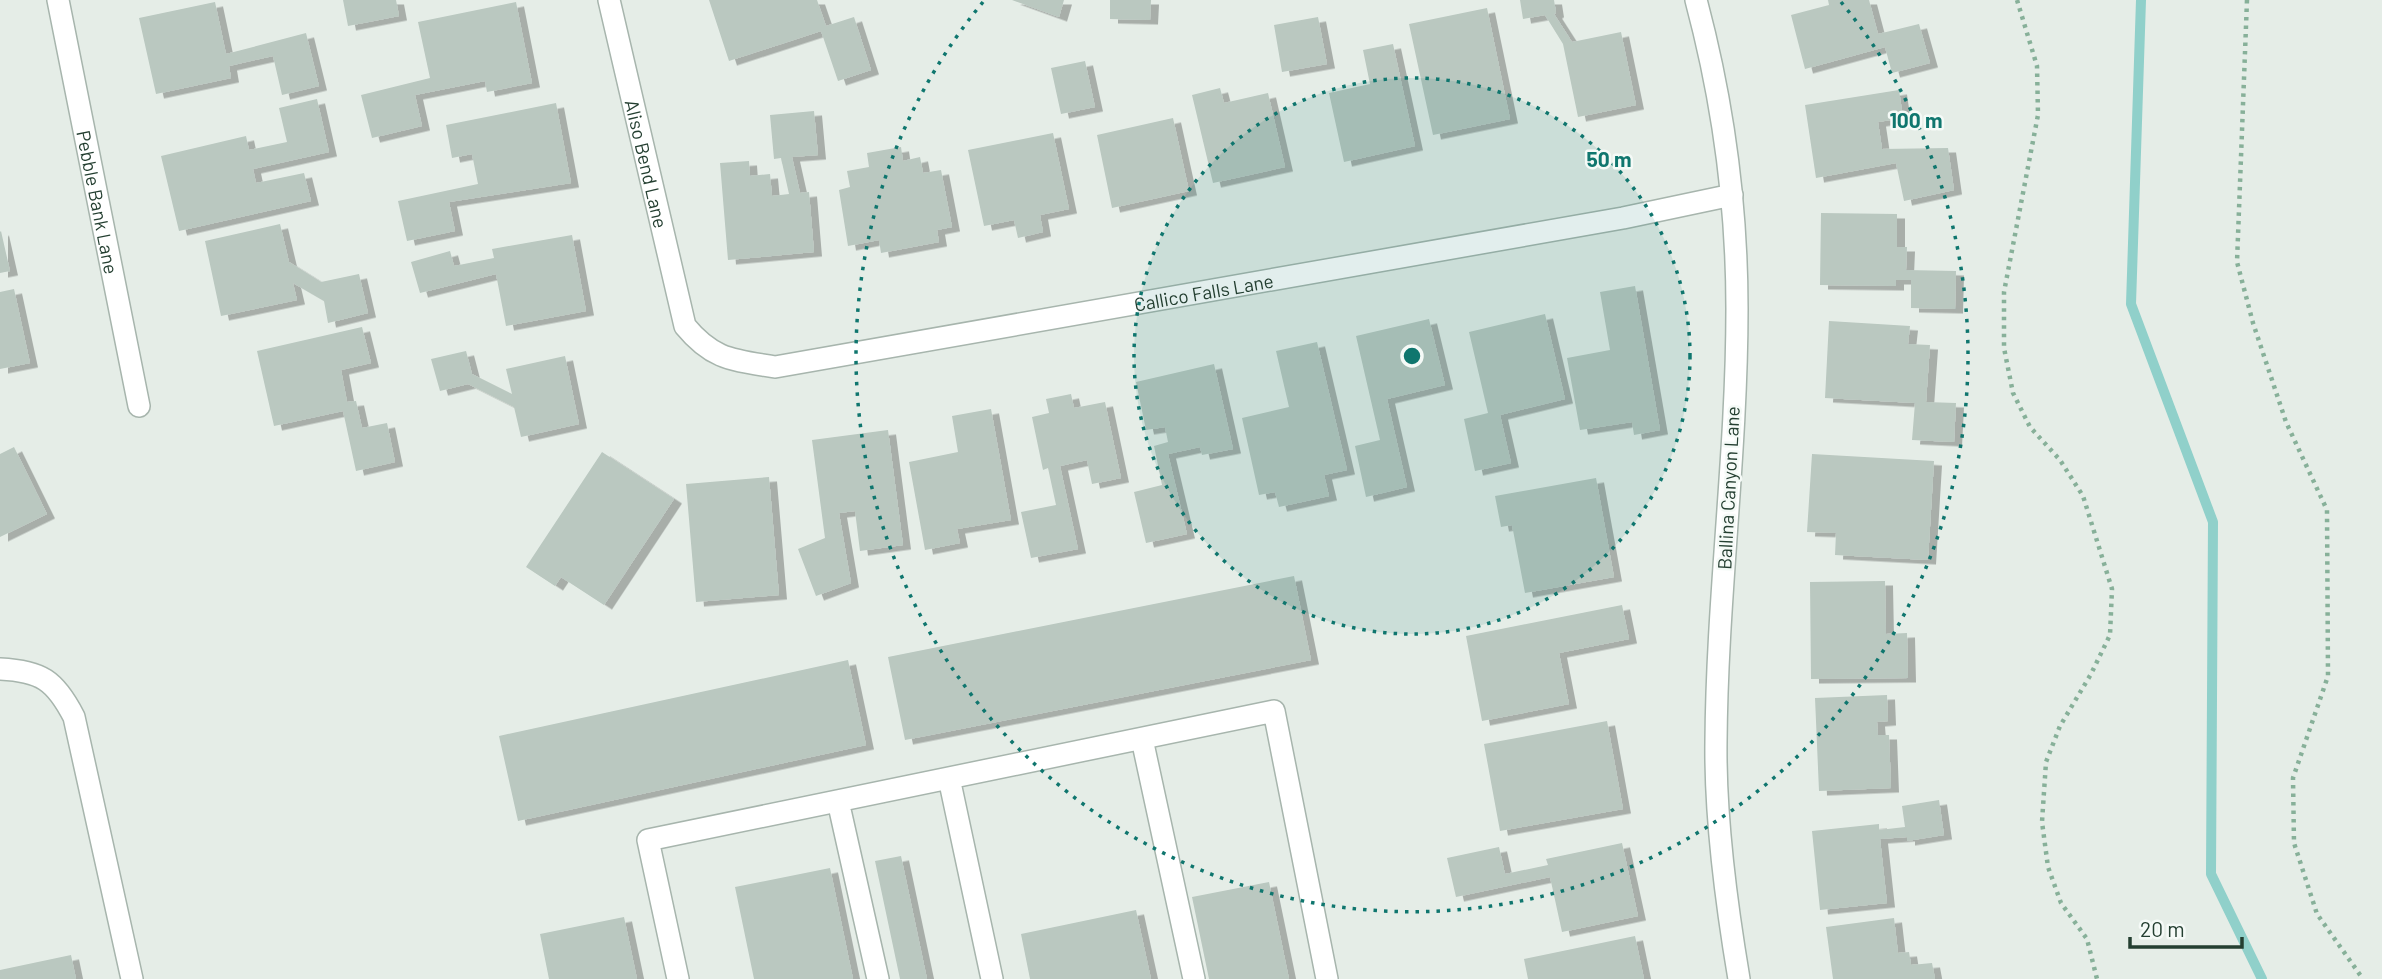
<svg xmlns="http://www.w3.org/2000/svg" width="2382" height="979" font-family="Barlow,sans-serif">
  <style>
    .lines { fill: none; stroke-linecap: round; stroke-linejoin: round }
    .stream { stroke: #90d0ca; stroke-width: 10 }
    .building { fill: #bac8c0; filter: url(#shadow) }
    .service-casing { stroke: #a7b5ad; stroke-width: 24 }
    .minor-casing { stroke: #a7b5ad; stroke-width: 24 }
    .path { stroke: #87b099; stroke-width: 4.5; stroke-dasharray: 3.5 5; stroke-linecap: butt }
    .service { stroke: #fff; stroke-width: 21 }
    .minor { stroke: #fff; stroke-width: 21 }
    .ring { fill: none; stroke: #0f766e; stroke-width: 3.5; stroke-dasharray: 3.5 7 }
    .labels { text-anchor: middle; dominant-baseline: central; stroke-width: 5; stroke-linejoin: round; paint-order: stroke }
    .street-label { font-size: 19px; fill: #243f31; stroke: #f5faf7 }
    .centre { fill: #0f766e; stroke: #f5faf7; stroke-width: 3.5 }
    .ring-label { font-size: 21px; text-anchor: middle; font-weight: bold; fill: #0f766e; stroke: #f5faf7; stroke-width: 5; stroke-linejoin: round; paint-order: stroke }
  </style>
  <defs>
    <filter id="shadow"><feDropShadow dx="8" dy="4.5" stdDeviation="0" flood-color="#0004"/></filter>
  </defs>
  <rect width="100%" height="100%" fill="#e5ede7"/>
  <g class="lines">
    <path class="stream" d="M2141,0L2131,304L2213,522L2211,874L2262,979"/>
  </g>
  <path class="building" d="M343,0H396L399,16L348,26Z
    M709,0H817L826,26L854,17L871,70L838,81L821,31L729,61Z
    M1012,0H1064L1059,17Z
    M1110,0H1151L1150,20L1110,19Z
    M1520,0H1554L1556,13L1554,14L1572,42L1621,32L1636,105L1578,117L1563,44L1545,15L1523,19Z
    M1828,0H1869L1878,34L1919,24L1930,63L1892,73L1885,47L1805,69L1791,15L1829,5Z
    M215,2L226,54L306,33L319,86L282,95L273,56L229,66L231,78L156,94L139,18Z
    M516,2L532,83L487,92L485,81L415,95L422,126L372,138L361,95L430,78L418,22Z
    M1487,8L1510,119L1433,135L1409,24Z
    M1318,17L1327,64L1282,72L1274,25Z
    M1393,44L1415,146L1344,162L1329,93L1370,84L1363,50Z
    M1085,61L1095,107L1061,114L1051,68Z
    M1220,88L1224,103L1268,93L1285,167L1213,183L1192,95Z
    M1899,90L1903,118L1878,122L1882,149L1948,148L1954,190L1904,201L1896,163L1816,178L1805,105Z
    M317,99L329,152L253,169L256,183L304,173L311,201L179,231L161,156L246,136L249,150L287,142L279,108Z
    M556,103L571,183L449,202L455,231L407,241L398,201L478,184L472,154L452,158L446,125Z
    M814,111L818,155L792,157L800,193L809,192L814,252L728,260L720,163L749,161L750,176L770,174L772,196L789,194L781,158L774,159L770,115Z
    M1173,118L1189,191L1112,208L1097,135Z
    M1053,133L1069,209L1040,215L1043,232L1018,238L1014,220L984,226L968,150Z
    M901,147L903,161L920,157L923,173L941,170L952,227L937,230L939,242L881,253L879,240L848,246L839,190L850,187L847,171L869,167L867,153Z
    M1821,213L1897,214V247H1907L1906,270L1956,271L1955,309L1911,308V280H1896V286L1820,285Z
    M280,224L289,262L321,282L359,274L368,313L328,323L324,301L293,283L297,300L221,316L205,241Z
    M1,231L10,271L0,273V232Z
    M572,235L586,311L506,326L496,274L420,293L411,262L450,251L454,266L494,258L492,249Z
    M1635,286L1660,430L1634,435L1632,422L1580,430L1567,358L1610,350L1600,292Z
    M14,289L30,363L0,369V292Z
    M1545,314L1565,399L1500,415L1511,463L1475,471L1464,419L1488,413L1469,332Z
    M1429,319L1445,385L1387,399L1407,487L1366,497L1355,446L1380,440L1356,336Z
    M1829,321L1910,326L1908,344L1930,345L1926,402L1956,403L1954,442L1912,440L1915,403L1825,398Z
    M362,327L371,363L341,370L347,402L356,401L362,428L387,423L395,462L356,471L343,411L274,426L257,351Z
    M1317,342L1347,470L1324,475L1329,496L1279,507L1275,492L1259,495L1242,418L1289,407L1276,351Z
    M466,351L472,374L512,394L506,369L565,356L579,424L521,437L514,407L468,384L440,391L431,359Z
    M1214,364L1233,449L1202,455L1200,447L1168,454L1187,534L1146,543L1134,492L1162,485L1154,446L1168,442L1165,427L1146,430L1136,382Z
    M1071,394L1074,408L1105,402L1121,478L1092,484L1087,460L1060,466L1078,549L1031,558L1021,512L1056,505L1048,468L1043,470L1032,417L1049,413L1046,399Z
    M991,409L1011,520L957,529L960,543L925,550L909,462L958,452L952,416Z
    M888,430L903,545L860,551L855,511L839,513L851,583L816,596L798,549L825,538L812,440Z
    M14,447L47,514L0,537V454Z
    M602,452L674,499L604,605L561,577L555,586L526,567Z
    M1812,454L1934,461L1928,560L1835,555L1836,533L1807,532Z
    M769,477L779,595L696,602L686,484Z
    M1596,478L1614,577L1525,593L1512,525L1501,527L1495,496Z
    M1294,576L1311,660L905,740L888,657Z
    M1885,581L1886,634L1907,633L1908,678L1811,679L1810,582Z
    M1622,605L1629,639L1559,653L1569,704L1482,721L1466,636Z
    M848,660L866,745L518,821L499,736Z
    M1887,695L1888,721L1877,722L1878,735H1889L1891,788L1819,791L1815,698Z
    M1607,721L1623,809L1500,831L1484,744Z
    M1939,800L1944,835L1907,841V837L1880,839L1887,903L1820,910L1812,831L1879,824V830L1905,827L1902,806Z
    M1622,843L1638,916L1562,932L1550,877L1456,897L1447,858L1499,847L1505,874L1548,865L1546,859Z
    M901,856L927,979H900L875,861Z
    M830,868L853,979H754L735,887Z
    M1269,882L1289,979H1209L1192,897Z
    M1136,910L1151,979H1030L1021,934Z
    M624,917L637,979H549L540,934Z
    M1894,918L1898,953L1909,952L1911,965L1932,963L1935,979H1833L1826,927Z
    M1635,936L1644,979H1528L1524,959Z
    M71,955L76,979H0V970Z"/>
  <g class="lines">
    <defs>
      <path id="service" d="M0,669C41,671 55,680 74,717L132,979
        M1142,739L1194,979
        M949,778L992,979
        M838,801L878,979
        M678,979L648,840L1274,711L1327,979"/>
      <g id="minor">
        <path id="s1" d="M58,0L139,406"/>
        <path id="s2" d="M609,0L685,326C713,360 733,360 775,367L1623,218L1732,195"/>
        <path d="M1696,0C1723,101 1737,204 1737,309C1737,453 1717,598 1716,742C1715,820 1726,902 1739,979"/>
      </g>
    </defs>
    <use href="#service" class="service-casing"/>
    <use href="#minor" class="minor-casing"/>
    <path class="path" d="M2017,0L2037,66L2038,115L2004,292V348L2013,393L2030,427L2060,460L2083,496L2112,589L2110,635L2091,674L2060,726L2046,762L2042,822L2048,867L2061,903L2087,939L2097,979
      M2247,0L2237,262L2253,323L2286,422L2327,510L2328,676L2293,778L2294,843L2317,914L2363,979"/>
    <use href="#service" class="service"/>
    <use href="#minor" class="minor"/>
  </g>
  <circle cx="1412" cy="356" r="278" fill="#0f766e" fill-opacity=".12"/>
  <g class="ring">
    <circle cx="1412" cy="356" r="278"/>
    <path d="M1841 2A556 556 0 1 1 983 2"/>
  </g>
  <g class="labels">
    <g class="street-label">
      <text stroke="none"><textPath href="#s2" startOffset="168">Aliso Bend Lane</textPath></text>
      <text stroke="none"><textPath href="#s1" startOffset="206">Pebble Bank Lane</textPath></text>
      <text stroke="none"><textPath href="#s2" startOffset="872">Callico Falls Lane</textPath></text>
      <text transform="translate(1728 488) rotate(-87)">Ballina Canyon Lane</text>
    </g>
  </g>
  <circle cx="1412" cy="356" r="10" class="centre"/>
  <g class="ring-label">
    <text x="1916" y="128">100 m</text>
    <text x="1609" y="167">50 m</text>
  </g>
  <path d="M2130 937v10h112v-10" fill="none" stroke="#243f31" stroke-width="3.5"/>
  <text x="2140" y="937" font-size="21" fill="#243f31" stroke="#f5faf7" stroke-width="5" paint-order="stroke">20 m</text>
</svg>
